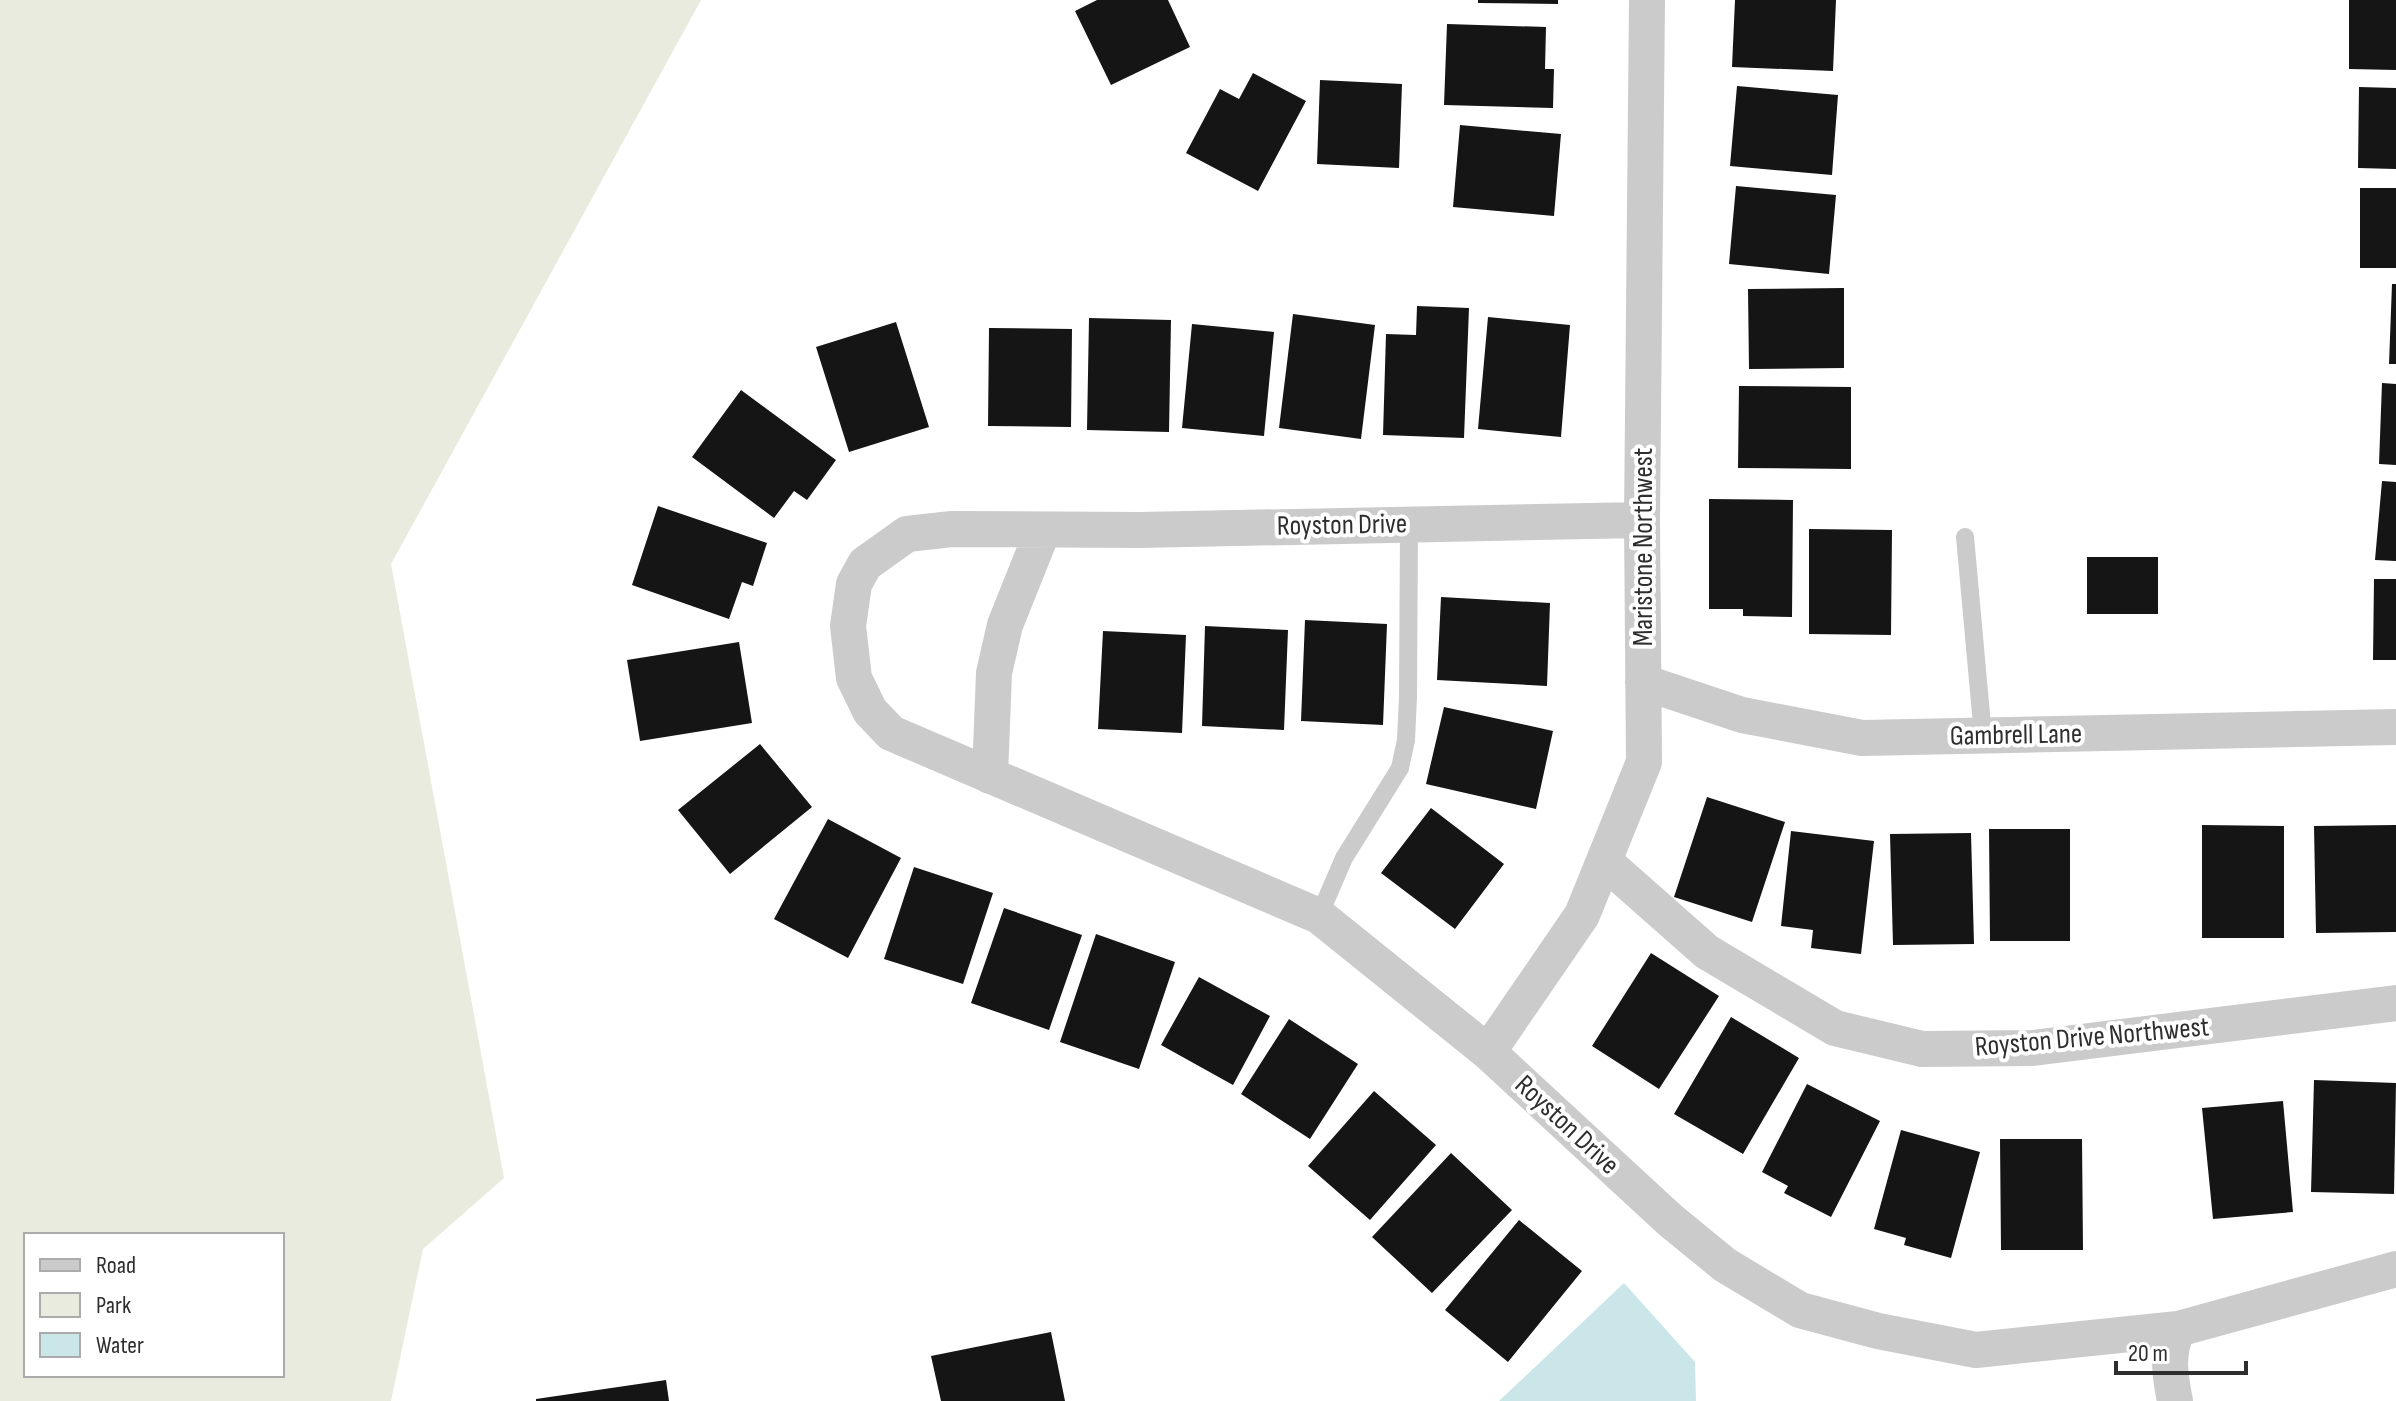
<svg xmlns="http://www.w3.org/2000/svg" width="2396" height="1401" font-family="'Sofia Sans Condensed',sans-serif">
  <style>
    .green { fill: #e8ebdd; fill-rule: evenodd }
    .water { fill: #cae6e9 }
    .building { fill: #151515 }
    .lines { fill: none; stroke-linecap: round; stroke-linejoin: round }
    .service { stroke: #cbcbcb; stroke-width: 18 }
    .minor { stroke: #cbcbcb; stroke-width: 36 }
    .labels { text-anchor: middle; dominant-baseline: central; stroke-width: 8; stroke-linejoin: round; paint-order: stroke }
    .street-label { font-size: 28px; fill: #2e2e2e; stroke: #fff }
  </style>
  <rect width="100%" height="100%" fill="#fff"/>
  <path class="green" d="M0,0H701L391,564L504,1178L423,1249L391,1401H0ZM26,1235H282V1375H26Z"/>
  <path class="water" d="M1624,1283L1695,1362L1696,1401H1499Z"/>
  <path class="building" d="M1097,0H1168L1190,47L1111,85L1075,11Z
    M1478,0H1558V4L1478,3Z
    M1735,0H1836L1833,71L1732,67Z
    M2349,0H2396V70L2349,69Z
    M1447,24L1546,27L1545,69H1554L1553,108L1444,105Z
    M1253,73L1306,101L1258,191L1186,153L1220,89L1239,99Z
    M1320,80L1402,84L1399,168L1317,164Z
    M1737,86L1838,95L1832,175L1730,166Z
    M2359,87L2396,88V169L2358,168Z
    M1460,125L1561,134L1554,216L1453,207Z
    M1736,186L1836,195L1829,274L1729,264Z
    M2360,188H2396V268H2360Z
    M2392,284H2396V364H2389Z
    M1844,288V368L1749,369L1748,289Z
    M1417,306L1469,308L1464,438L1383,435L1386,334L1416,335Z
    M1293,314L1375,325L1361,439L1279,428Z
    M1488,317L1570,325L1561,437L1478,429Z
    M1089,318L1171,320L1169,432L1087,430Z
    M896,322L929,427L849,452L816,347Z
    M1192,324L1274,332L1264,436L1182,428Z
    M989,328L1072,329L1071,427L988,426Z
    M2382,383L2396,384V465L2379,464Z
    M1739,386L1851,387V469L1738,468Z
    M741,390L836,460L807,500L794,491L774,518L692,457Z
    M2382,481L2396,482V561L2375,560Z
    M1709,499L1793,500L1792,617L1743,616V609H1709Z
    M658,506L767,543L753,586L742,582L729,619L632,585Z
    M1809,529L1892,530L1891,635L1809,634Z
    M2087,557H2158V614H2087Z
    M2374,579H2396V660H2373Z
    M1441,597L1550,603L1547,686L1437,680Z
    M1305,620L1387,624L1383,725L1301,721Z
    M1205,626L1288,630L1284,730L1202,726Z
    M1103,631L1186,635L1182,733L1098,729Z
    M739,642L752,723L640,741L627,660Z
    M1444,707L1553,731L1536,809L1426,784Z
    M760,744L812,807L730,874L678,810Z
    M1707,797L1785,822L1752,922L1674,897Z
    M1431,808L1504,864L1455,929L1381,873Z
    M828,819L901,858L848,958L774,919Z
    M2202,825L2284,826V938H2202Z
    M2396,825V932L2316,933L2314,826Z
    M1989,829H2070V941H1990Z
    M1791,831L1874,841L1861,954L1811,948L1813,930L1781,926Z
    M1971,833L1974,944L1893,945L1890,834Z
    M914,867L993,893L963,984L884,959Z
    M1004,908L1082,935L1049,1030L971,1003Z
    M1096,934L1175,962L1139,1069L1060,1042Z
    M1651,953L1719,996L1659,1089L1592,1046Z
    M1199,977L1270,1016L1233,1085L1161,1045Z
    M1731,1017L1799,1058L1743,1154L1674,1114Z
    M1289,1019L1358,1064L1310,1139L1241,1094Z
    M2314,1080L2396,1083L2394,1194L2311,1192Z
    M1807,1084L1880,1121L1831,1217L1784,1193L1788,1186L1762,1172Z
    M1374,1091L1436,1145L1370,1220L1308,1166Z
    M2283,1101L2293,1212L2213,1219L2202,1108Z
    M1901,1130L1980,1152L1951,1258L1904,1245L1906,1238L1874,1229Z
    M2000,1139H2082L2083,1250H2001Z
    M1451,1153L1512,1210L1432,1293L1372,1237Z
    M1519,1220L1582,1271L1508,1362L1445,1310Z
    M1051,1332L1065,1401H941L931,1356Z
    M666,1380L669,1401H536V1399Z"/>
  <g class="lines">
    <path class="service" d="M1965,537L1983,736
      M1319,916L1344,858L1400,768L1406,740L1408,697L1409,524"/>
    <path class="minor" d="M1642,520L1139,530L952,529L907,534L865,564L854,584L848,626L854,678L870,711L891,733L1319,916L1488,1052L1670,1220L1725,1265L1800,1310L1878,1331L1976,1350L2178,1329L2396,1269
      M1643,682L1742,715L1862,738L2396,727
      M990,776L994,673L1005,625L1043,530
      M1605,862L1707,952L1835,1028L1922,1049L2033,1048L2396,1003
      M1488,1052L1582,915L1644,762L1642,520L1647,0
      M2175,1401C2170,1376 2166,1353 2178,1329"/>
  </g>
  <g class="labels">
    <g class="street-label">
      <text transform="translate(1342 525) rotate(-1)">Royston Drive</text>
      <text transform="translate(1643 547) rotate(-90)">Maristone Northwest</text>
      <text transform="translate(2016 735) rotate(-1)">Gambrell Lane</text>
      <text transform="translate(2092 1037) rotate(-5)">Royston Drive Northwest</text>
      <text transform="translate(1567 1125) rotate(43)">Royston Drive</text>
    </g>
  </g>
  <rect x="24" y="1233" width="260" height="144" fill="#ffffff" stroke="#ababab" stroke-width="2"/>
  <rect x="40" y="1259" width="40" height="12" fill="#cbcbcb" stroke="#ababab" stroke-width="2"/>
  <text x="96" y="1273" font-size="24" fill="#2e2e2e">Road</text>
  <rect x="40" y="1293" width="40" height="24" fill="#e8ebdd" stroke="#ababab" stroke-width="2"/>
  <text x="96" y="1313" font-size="24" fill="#2e2e2e">Park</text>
  <rect x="40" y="1333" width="40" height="24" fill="#cae6e9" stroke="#ababab" stroke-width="2"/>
  <text x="96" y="1353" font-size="24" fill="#2e2e2e">Water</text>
  <path d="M2116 1361v12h130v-12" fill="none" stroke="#2e2e2e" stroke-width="4"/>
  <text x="2128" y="1361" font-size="24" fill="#2e2e2e" stroke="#ffffff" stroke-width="6" paint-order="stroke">20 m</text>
</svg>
